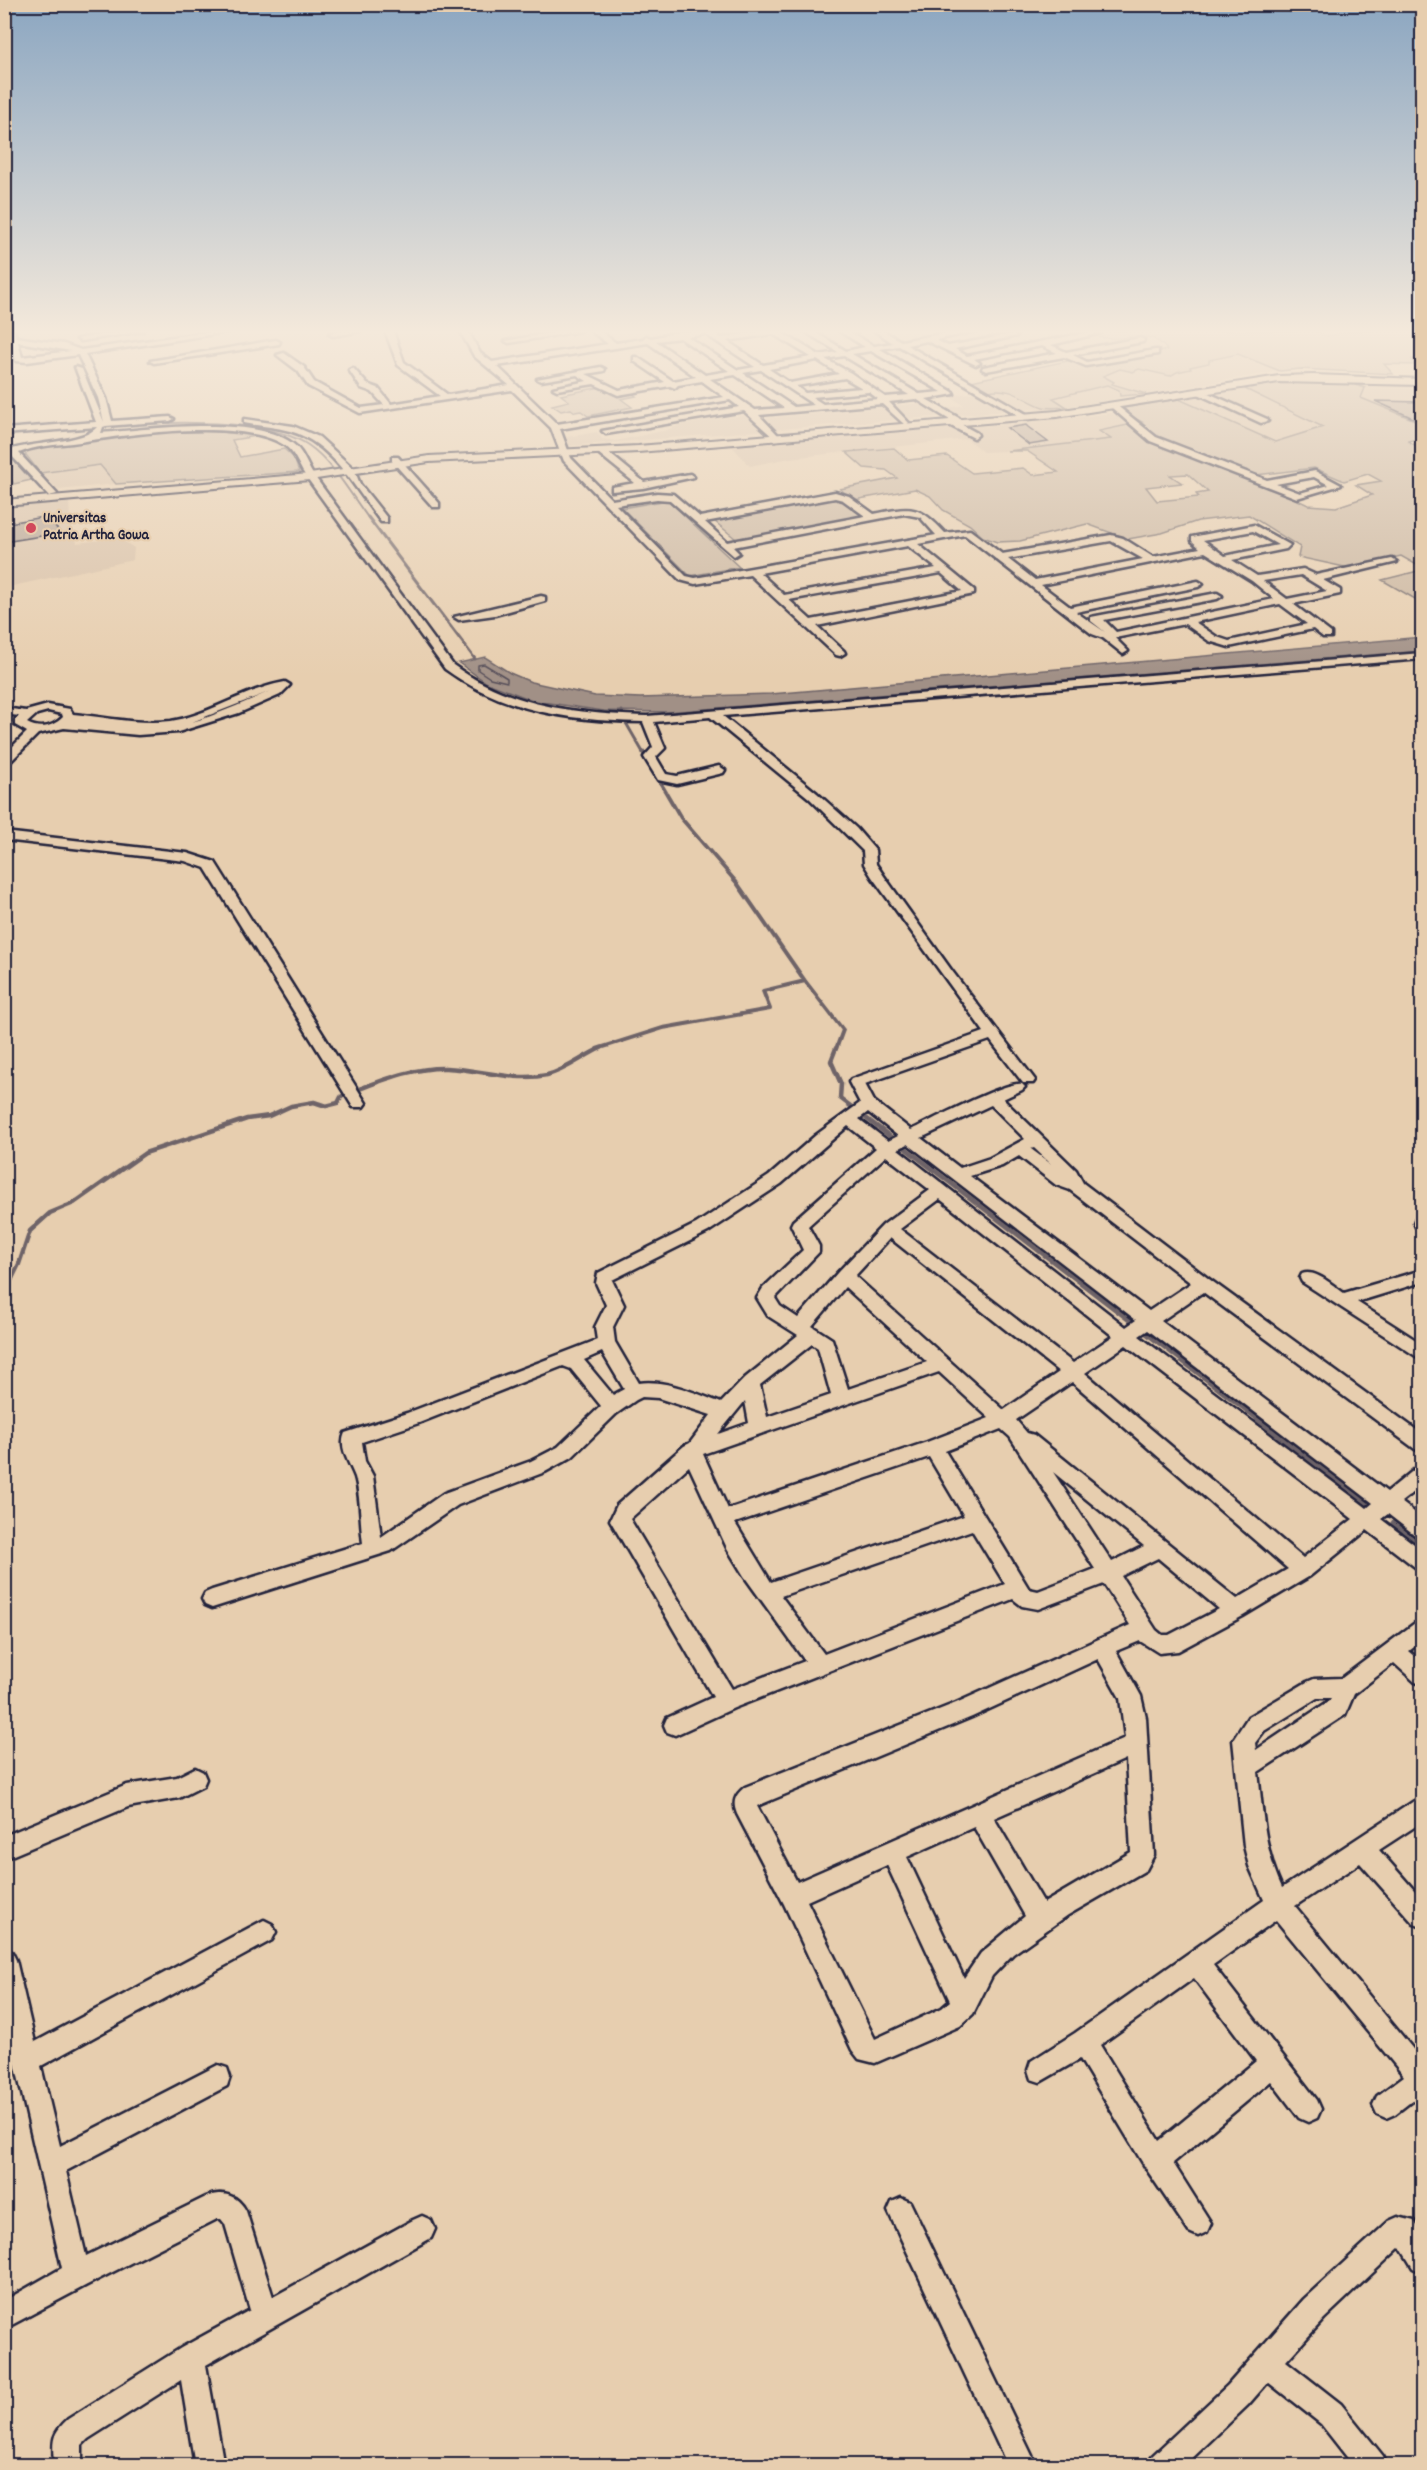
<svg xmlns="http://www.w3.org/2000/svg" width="1427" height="2470" font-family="Dekko,sans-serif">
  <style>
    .built { fill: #d8c0a6 }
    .green { fill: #cab59e; stroke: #766c6c; stroke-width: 1.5; fill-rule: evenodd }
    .water { fill: #a19086; stroke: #6e6468; stroke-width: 1.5 }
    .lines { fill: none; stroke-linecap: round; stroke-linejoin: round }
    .shore { stroke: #554e59; stroke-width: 1.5 }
    .stream-far4 { stroke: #6e6468; stroke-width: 2 }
    .stream-far3 { stroke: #6e6468; stroke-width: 3 }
    .stream-far2 { stroke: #6e6468; stroke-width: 4 }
    .stream-far1 { stroke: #6e6468; stroke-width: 4.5 }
    .stream { stroke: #6e6468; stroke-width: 5 }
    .building { fill: #b4a191; stroke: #22223b; stroke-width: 1.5 }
    .minor-casing { stroke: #22223b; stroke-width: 5 }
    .major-casing { stroke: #22223b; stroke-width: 4 }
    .minor { fill: #e7ceaf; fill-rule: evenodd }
    .major { fill: #e7ceaf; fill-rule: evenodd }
    .poi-dot { fill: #d1495b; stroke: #e7ceaf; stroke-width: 2 }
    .labels { text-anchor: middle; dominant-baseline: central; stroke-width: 4.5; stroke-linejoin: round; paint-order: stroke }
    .far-poi-label { font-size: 15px; font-weight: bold; fill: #22223b; stroke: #e7ceaf; text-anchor: start }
  </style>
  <rect width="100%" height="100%" fill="#e7ceaf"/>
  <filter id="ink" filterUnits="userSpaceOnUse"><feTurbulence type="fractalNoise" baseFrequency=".0167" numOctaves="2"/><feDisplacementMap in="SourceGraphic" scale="12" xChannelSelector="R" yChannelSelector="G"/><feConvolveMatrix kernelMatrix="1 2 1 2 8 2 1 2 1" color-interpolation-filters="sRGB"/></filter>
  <g filter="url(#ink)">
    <path class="built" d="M1238,354L1280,371L1146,394L1112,384L1102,376L1120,369L1133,372L1139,369L1170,376L1176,372L1191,369L1190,367L1209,363L1208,361Z
      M1347,382L1422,385V423L1360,398Z
      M1107,385L1119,390L1120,396L1125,397L1067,407L1053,398Z
      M1239,386L1270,400L1324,427L1275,442L1179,399Z
      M1000,389L1044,408L569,446L567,437L597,432L602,439L616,441L667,430L680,425L751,414L758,419L932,402L944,409L964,405L948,396Z
      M1112,413L1133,424L1100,432L1113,439L1007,451L983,452L967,439L790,458L750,466L730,444L1024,423Z
      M100,465L116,484L59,490L40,473Z
      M69,500L70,521L77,543L119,538L134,548L133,560L8,587L11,612L5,613V506Z"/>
    <path class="green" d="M1106,331H1315L1327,336L1355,331H1422V360L1412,359L1414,365L1384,364L1393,374L1300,369L1280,371L1238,354L1209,360V363L1190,367L1191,369L1177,372L1170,376L1139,369L1133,372L1120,369L1103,376L1114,382L1112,384L1146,394L1120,396L1119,390L1107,385L1053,398L1067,407C1060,407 1049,409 1043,407C1024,400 1010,386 989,391L971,381L1072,360L1081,364L1093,365L1167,350C1149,324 1118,345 1097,336Z
      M1275,380L1347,382L1365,388L1361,398L1422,423V438L1408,441L1422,449V568L1401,556L1349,568L1298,557L1300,547L1249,515L1198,521L1162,533L1128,539L1087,524L1020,541L997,542L983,537L970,525L943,510L930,496L915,489L854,500L840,489L897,478L886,470L864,468L846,452L894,448L908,460L947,456L972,473L1023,468L1033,475L1058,472L1027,451H1007L1111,439L1099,431L1142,422L1118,409L1179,399L1275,442L1323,427L1239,386ZM1314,468L1344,481L1368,474L1381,481L1356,485L1372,495L1336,507L1308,505L1248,476ZM1188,474L1208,492L1196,494L1199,497L1157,501L1146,487L1182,483L1170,475Z
      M601,387L614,395L630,392L636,396L621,399L632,407L588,416L581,411L575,412L571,409L561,411L552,405L569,401L561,395Z
      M203,430L257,436L232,440L240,457L284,449L294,458L299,472L116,484L100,465L40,473L23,451L101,437L106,434Z
      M4,450H5L31,480L14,484L10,477L5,478Z
      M838,498L867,519L741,543L714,521Z
      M668,500L739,567L690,576L622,508Z
      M1422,570V603L1382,580Z"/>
    <path class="water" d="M1422,637V651L668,712L604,711L535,701L487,683L459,663L485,657L510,673L531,682L595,696L640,698L771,694Z"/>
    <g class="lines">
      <path class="shore" d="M484,664L507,678V682L490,678L478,670V665Z"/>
      <path class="stream-far4" d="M4,435C75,429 249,406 308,445C333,462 351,495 369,519"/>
      <path class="stream-far3" d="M368,517L475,659
        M622,711L623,715
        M626,723L644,754"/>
      <path class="stream-far2" d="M643,752L647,760
        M657,777L681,818L737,883L805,981L843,1030L836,1049
        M597,1049L663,1028L770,1009L763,991L805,981"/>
      <path class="stream-far1" d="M836,1048L831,1061L841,1084L840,1098L1259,1420
        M4,1295L19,1264L30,1231L50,1213L74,1203L145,1153L247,1119L269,1116L291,1106L314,1102L326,1106L338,1103L341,1097L348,1093C379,1082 412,1067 446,1068C479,1069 514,1082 547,1075C567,1070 583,1056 601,1048"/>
      <path class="stream" d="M1257,1419L1373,1508
        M1393,1523L1422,1546"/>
    </g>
    <path class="building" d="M1375,401L1422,402V422Z
      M1026,425L1028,427L1048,442L1029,445L1007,428Z
      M48,516L60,533L4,542V524Z"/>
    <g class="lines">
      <defs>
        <path id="minor" d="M8,331H14L16,337L64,344L81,350L215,331H234L85,354L106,398L112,421L170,417L174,419L170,421L106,426L103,427L101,433C148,429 253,415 292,443C302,450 306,463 312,473L453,665C510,707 578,714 647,716L1422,653V659L723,716L817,793L856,828L875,850L876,864L884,876L952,971L1035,1080L1033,1083H1023L990,1040L865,1084L874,1101L911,1130C930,1121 1008,1080 1022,1084L1025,1087L1022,1090L1003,1099L1076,1170L1083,1183L1209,1279L1422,1434V1452L1415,1449L1203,1292L1161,1321L1387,1492L1415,1469L1422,1467V1486L1401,1502L1422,1518V1537L1415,1535L1388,1514L1381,1519L1422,1550V1569L1415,1567L1367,1530L1310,1576L1243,1616L1178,1651L1159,1653L1140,1641L1116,1651L1141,1696L1146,1718L1154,1855L1146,1870L1068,1915L1013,1954L992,1976L973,2014L960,2026L875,2063L859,2059L852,2050L784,1904L737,1814C732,1802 735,1795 745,1787L956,1703L1130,1625L1104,1584L1038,1609L1022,1606L1013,1599L734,1708L675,1735L667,1732L664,1725L667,1718L713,1697L610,1520L617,1505L684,1446L690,1443L711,1415L658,1398L642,1397L636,1400L616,1414L572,1457L545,1472L458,1505L391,1551L212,1608L205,1605L202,1599L205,1593L212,1590L363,1543C360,1522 361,1497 355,1477C350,1463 338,1448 345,1433L407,1413L597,1340L595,1327L606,1305L596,1283L598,1273L696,1224L769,1176L816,1135L860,1103L849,1082L851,1079L984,1032L872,877L864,864L863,851L809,798L710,717L654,722L665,748L656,757L666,774L677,776L719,766L725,770L723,773L677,784L658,780L644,757L653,747L643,722C573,721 503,712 445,669L305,475C298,465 295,452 284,445C239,417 124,435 72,443C54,445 35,446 19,453L57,494L49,496L10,454V450C32,442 84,443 97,427L4,434V429L96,422L75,367L82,369L104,422L98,398L78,355L27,362L16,361ZM18,342L71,351L22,357ZM991,1105L1025,1139L990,1158L960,1168L921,1138ZM868,1112L898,1136L888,1141L859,1119ZM848,1126L876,1148L793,1221L791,1225L803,1250L763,1288L757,1298L768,1316L798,1335L745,1378L721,1403C697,1394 666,1379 639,1383L615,1342L613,1327L624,1305L612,1280L708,1232L781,1184ZM908,1144L1136,1320L1126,1327L898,1149ZM1034,1148L1051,1164L1031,1149ZM886,1156L930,1190L883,1225L838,1272L798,1318L780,1306L775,1298L819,1252V1246L808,1226ZM1019,1156L1056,1185L1070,1190L1191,1283L1149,1311L970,1176L1002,1166ZM940,1199L1113,1336L1073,1363L900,1229ZM890,1238L1059,1372L1004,1410L855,1276ZM845,1287L927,1362L848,1389L832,1339L812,1326ZM1148,1330L1373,1503L1367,1508L1139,1336ZM812,1344L818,1348L831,1395L767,1417L760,1385ZM1126,1345L1353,1519L1303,1558L1085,1373ZM602,1352L624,1389L613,1395L584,1360ZM563,1366L571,1369L601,1406L558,1447L531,1461L444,1493L381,1537L373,1476L365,1461L362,1442L419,1423ZM939,1372L989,1418L927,1442L728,1509L703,1454ZM1072,1382L1288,1569L1237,1599L1034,1435L1027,1433L1016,1420ZM745,1401L749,1423L718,1434ZM1001,1429L1010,1437L1095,1569L1038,1591L1029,1589L945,1451ZM929,1457L964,1516L771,1582L735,1523ZM689,1466L727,1548L744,1576L805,1661L732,1689L630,1519ZM1053,1472L1144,1546L1112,1562ZM972,1530L1005,1584L824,1654L781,1596ZM1158,1558L1219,1609L1169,1635H1162L1156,1630L1121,1576ZM1098,1659L1120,1698L1125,1738L797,1882L757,1806L972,1717ZM1126,1759L1131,1852L1044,1903L994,1818ZM974,1827L1025,1916L981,1953L964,1978L907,1857ZM887,1865L950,2001L942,2008L875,2039L807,1901Z
          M123,331H143L81,341L77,339Z
          M339,331H361L333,336L329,334Z
          M385,331H393L404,362L448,395L509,385L474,356L460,331H468L480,353L492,362L608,344L591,331H600L616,343L643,339L646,336L651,338L679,332L714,331L721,338L762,331H779L819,355L838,352L804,331H813L846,351L865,347L839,331H848L874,346L893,343L875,331H884L901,341L959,331H976L936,340L948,346L1013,334L1017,336L955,349L967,356L1096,331L1101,333L1051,345L1066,352L1140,338L1144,340L1143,342L1073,355L1087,362L1155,350H1158V354L1086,366L1064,357L986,371L982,369L983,367L1057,353L1042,346L974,359L980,363L976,365L927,341L907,345L1028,415L1029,417L1025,419L899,346L880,349L953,392L954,394L926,399L959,418L960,420L957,422L977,433L978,435L974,438L951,426L950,424L953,422L916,399L889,402L909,423L905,425L882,404L759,415L780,437L776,440L744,411L606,434L602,431L739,407L730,400L560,429L571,458L612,500L657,493L673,494L700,517L835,492L849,496L874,514C912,507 918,504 945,533L970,530L1002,554L1111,535L1123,538L1153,557L1200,548L1192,541V537L1254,525L1290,545L1286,549L1232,560L1257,576L1303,569L1316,575L1392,559L1397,562L1323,580L1340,590V594L1293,604L1331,633V637H1323L1313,629L1229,647L1209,641L1185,624L1115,638L1128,651L1123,654L1103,638L1092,634L965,535L918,544L974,590V594L817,626L844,651L845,653L840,656L836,655L750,575L695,584L680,580L564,461L551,428L512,390L360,413L308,386L298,371L277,355L284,353L304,367L314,382L361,408L384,405L372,392L361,388L349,370L353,368L367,384L378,388L391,404L440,396L398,365ZM705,334L755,367L738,370L688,337ZM773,334L811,357L763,365L727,341ZM680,338L729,371L705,375L656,341ZM648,343L696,377L673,381L637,357H634V361L665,382L619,390L586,374L604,371L605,369L601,367L537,379L541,381L577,375L587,381L553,388L557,390L594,384L618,395L670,386L675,388L678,385L702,381L724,397L557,424L497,366ZM871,351L942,392L919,394L852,354ZM844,356L909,395L885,397L851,373L825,359ZM817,360L839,374L790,383L769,369ZM761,370L814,405L794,407L743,373ZM735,375L784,408L755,410L710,379ZM845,378L862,388L805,393L796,386ZM869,392L878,399L823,404L812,397ZM835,498L843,500L865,516L727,542L705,522ZM657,499L670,500L734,556L739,553L733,547L904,514L920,517L936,535L695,578L686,576L616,505ZM1253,531L1278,545L1225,556L1203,540ZM1111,541L1143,559L1035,580L1008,559ZM908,546L936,568L784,595L760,573ZM1205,552L1252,581L1274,599L1116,632L1104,620L1217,599L1222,596L1217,593L1091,617V621L1105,632L1076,612L1198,587L1203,584L1198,581L1070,607L1041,585ZM941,573L962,591L811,620L789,600ZM1301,575L1327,591L1287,599L1263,581ZM1280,604L1307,624L1229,641L1217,637L1195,622Z
          M562,331H581L509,343L505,341Z
          M276,340L280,342L279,344L154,363L150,361Z
          M1199,389L1267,419L1268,421L1261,423L1196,393L1195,391Z
          M1115,404L1156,437L1267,480L1315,471L1341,485L1297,498L1150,441L1112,408V404ZM1314,477L1329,485L1300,493L1276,484Z
          M244,419L293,426L319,437L354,469L360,484L387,518V522H381C355,489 333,443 290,431C275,427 259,426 244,423Z
          M598,449H604L644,482L690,474L694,477L643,488L612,491V487L635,483L598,453Z
          M392,457H398L439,503V507H433L392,461Z
          M541,596L545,597V601L495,615L459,620L454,617Z
          M285,682L290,685L280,695L239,713L178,732L138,735L64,728L38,734L8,764L4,765V755L27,732L15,725V720L19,716L4,714V708L26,711L48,705L70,709L73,714C105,717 139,725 171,721C209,715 245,689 285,682ZM271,691C245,702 219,714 192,722ZM48,711L62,714L63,717C53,727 40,730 27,723L37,714Z
          M4,832L187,853L215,862L366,1103L363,1107H353L205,868L185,861L4,840Z
          M1422,1216V1229L1416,1227L1414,1223L1416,1218Z
          M1422,1270V1282L1357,1302L1422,1344V1360L1302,1282L1300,1278L1302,1274C1316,1269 1333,1286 1344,1293Z
          M1422,1620V1641L1409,1651L1422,1662V1684L1415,1682L1394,1663L1354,1694L1345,1715L1258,1772C1263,1814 1264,1849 1282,1888L1414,1801L1422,1798V1822L1379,1850L1422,1899V1927L1414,1924L1360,1863L1295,1906L1422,2060V2093L1395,2114L1386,2118L1377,2114L1373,2105L1377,2096L1404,2076L1276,1920L1213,1965L1317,2100L1321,2109L1317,2118L1308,2122L1299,2118L1271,2081L1173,2163L1211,2223L1207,2232L1198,2236L1189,2232L1147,2170L1080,2059L1040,2082L1031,2079L1028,2070L1031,2061L1075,2033L1264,1900L1249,1866L1244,1846L1233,1740L1248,1717L1307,1682L1314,1679L1342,1678L1415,1623ZM1317,1698H1331L1329,1701L1256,1750L1255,1743L1264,1731ZM1194,1978L1256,2061L1159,2141L1100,2045Z
          M195,1768L203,1772L206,1779L203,1786L179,1798L128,1807L4,1859V1836L127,1785L177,1777Z
          M264,1920L272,1924L276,1932L272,1940L41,2066L60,2146L218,2065L227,2068L230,2077L227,2086L66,2171L86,2256L206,2197C222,2190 238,2195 246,2211L273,2297L413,2220L422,2216L431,2220L435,2229L431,2238L206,2365L224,2466H195L181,2380L88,2439L82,2445V2466H54C53,2443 50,2435 68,2419L181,2348L250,2310L225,2224L221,2219H217L87,2285L4,2329V2301L62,2268L4,2015V1948L12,1952L16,1960L35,2042Z
          M901,2198L910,2202L1037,2466H1008L888,2211L892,2202Z
          M1398,2217L1414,2221L1422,2234V2272L1413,2268L1400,2247L1324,2319L1286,2361L1341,2404L1383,2456L1387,2466H1354L1321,2424L1268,2382L1248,2405L1184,2466H1148L1152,2456L1228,2385L1304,2299L1389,2221Z"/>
        <path id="major" d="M1313,375L1422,379V385L1279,382L1057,417L638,452L429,462L310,480L4,506V500L310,474L429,456L638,446L1057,411L1279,376Z"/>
      </defs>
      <use href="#minor" class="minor-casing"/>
      <use href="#major" class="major-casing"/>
      <use href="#minor" class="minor"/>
      <use href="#major" class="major"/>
    </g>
  </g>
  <linearGradient id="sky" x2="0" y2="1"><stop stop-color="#8ba6c1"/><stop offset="0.49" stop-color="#f4e9db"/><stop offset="1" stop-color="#f4e9db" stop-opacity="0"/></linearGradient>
  <rect width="1427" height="677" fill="url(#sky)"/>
  <circle class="poi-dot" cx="31" cy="528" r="6"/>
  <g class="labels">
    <g class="far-poi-label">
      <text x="43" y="519">Universitas<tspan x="43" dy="17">Patria Artha Gowa</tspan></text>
    </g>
  </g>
  <rect width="1427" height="2470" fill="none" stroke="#e7ceaf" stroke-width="24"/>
  <rect x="12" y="12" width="1403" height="2446" fill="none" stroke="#22223b" stroke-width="2" filter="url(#ink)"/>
</svg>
